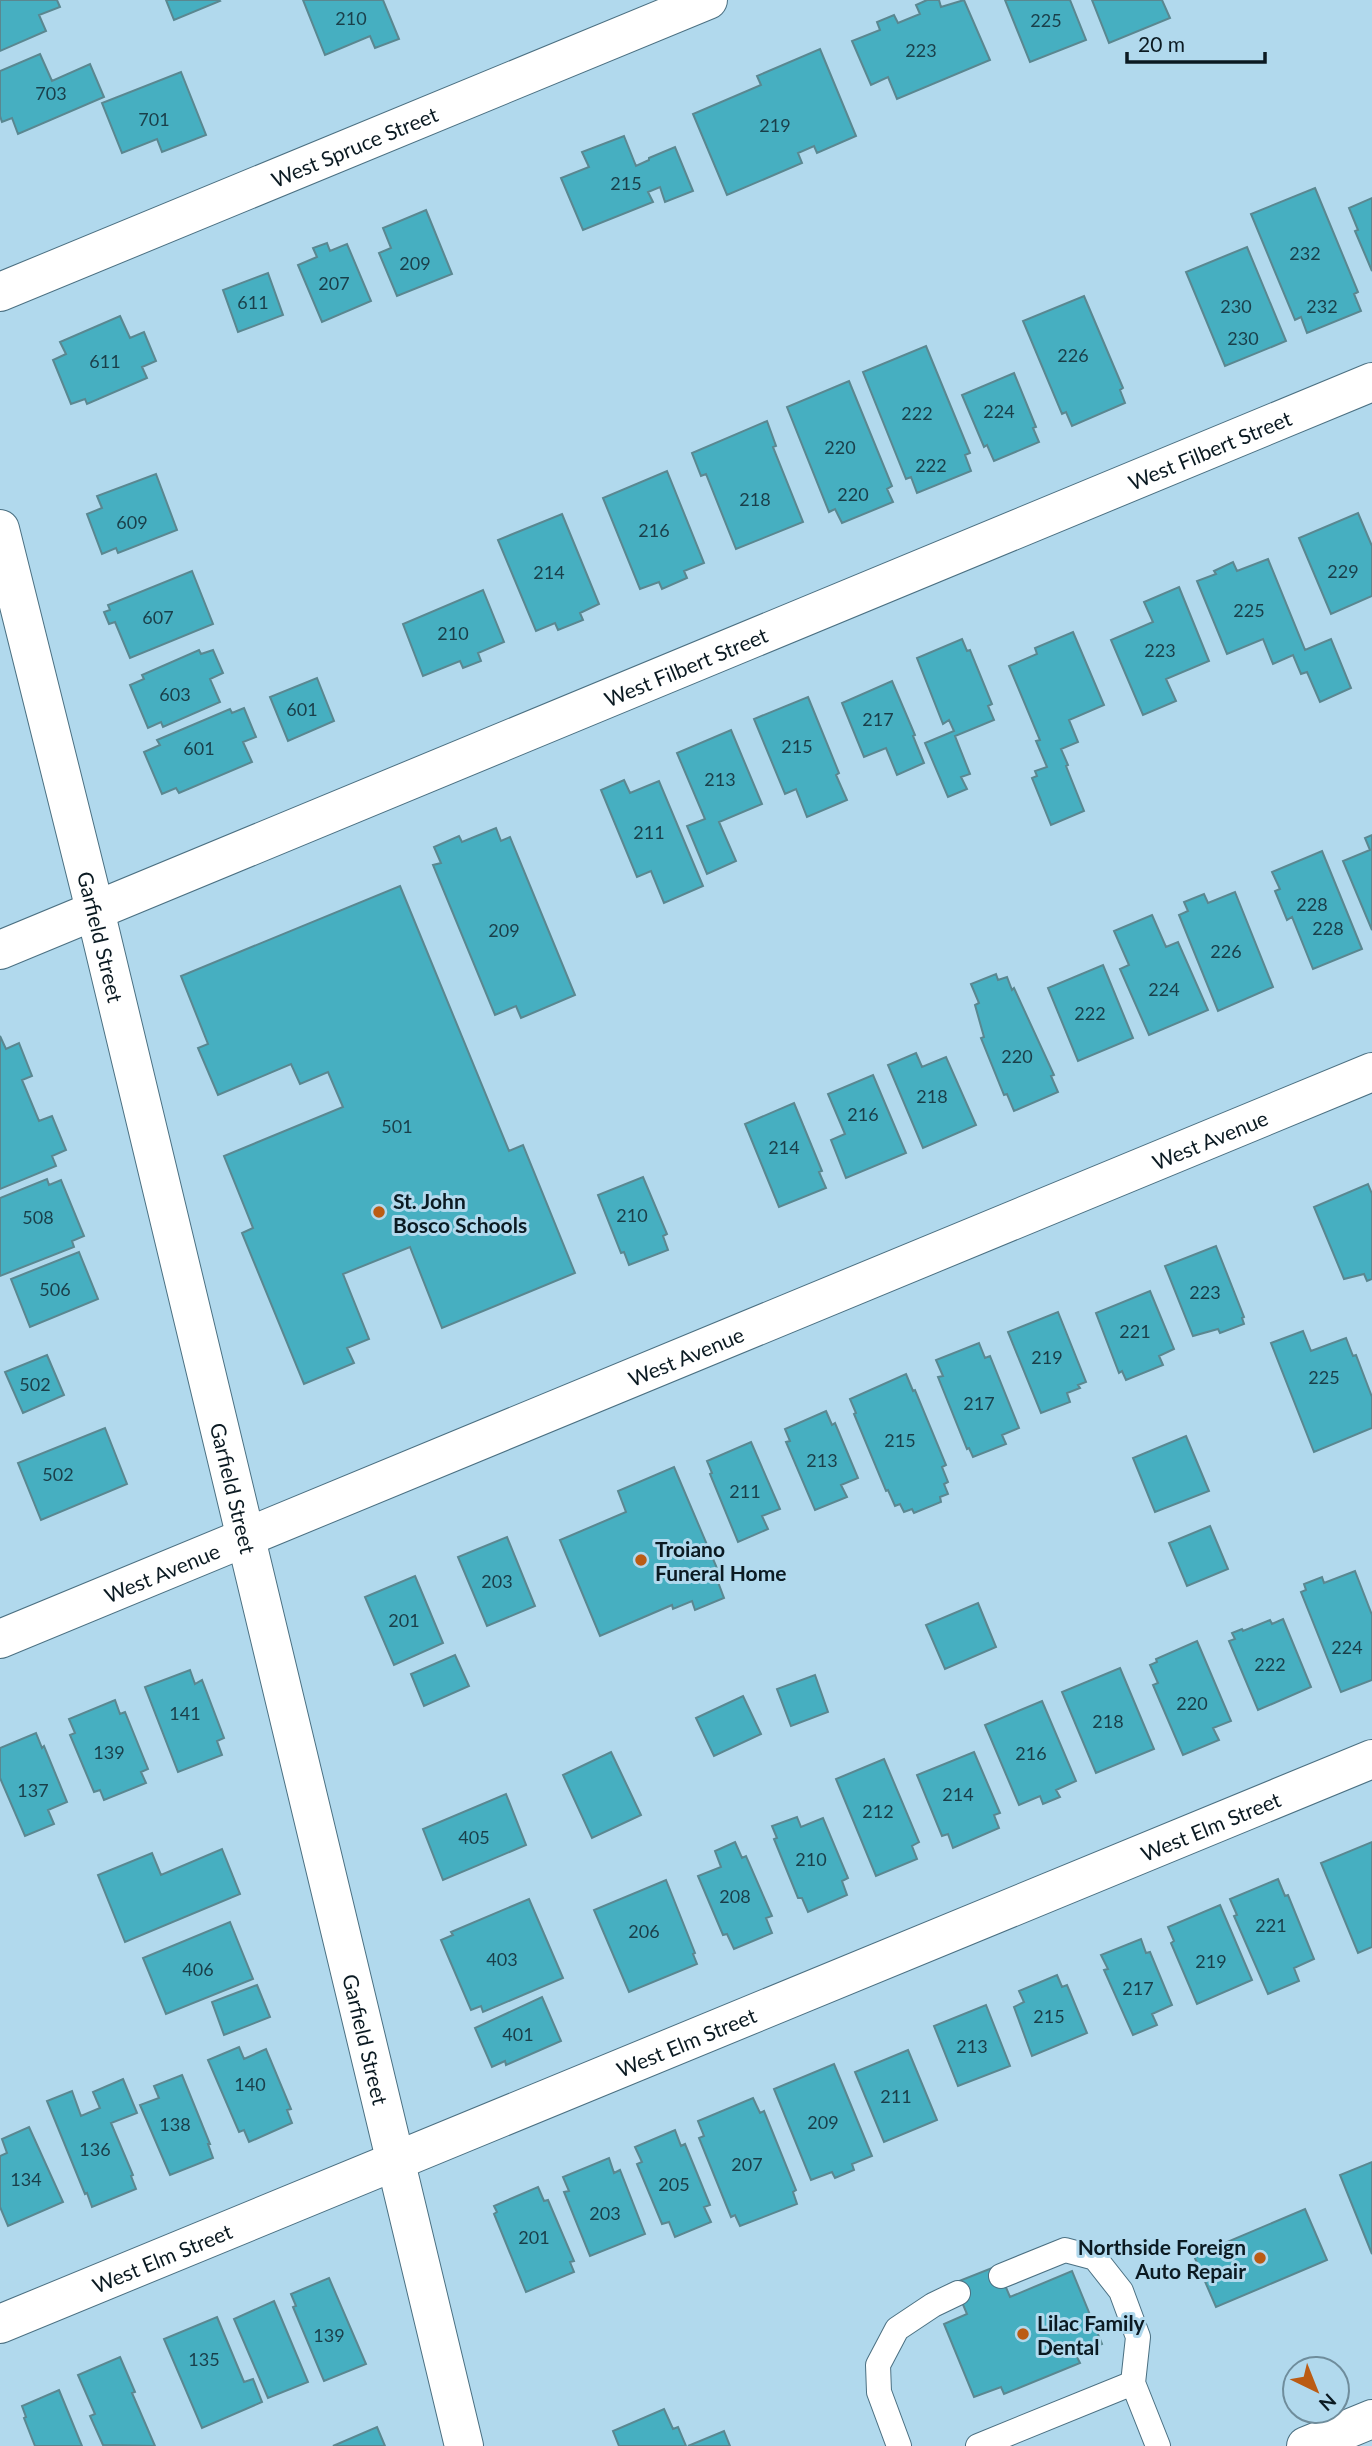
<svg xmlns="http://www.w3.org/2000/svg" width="1372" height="2446" font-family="Lato,sans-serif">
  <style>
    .building { fill: #46afc1; stroke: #5a8790; stroke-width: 2 }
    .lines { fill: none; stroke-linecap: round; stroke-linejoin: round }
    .service-casing { stroke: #4b7082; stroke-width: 26 }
    .minor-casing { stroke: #4b7082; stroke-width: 40 }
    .tertiary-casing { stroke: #4b7082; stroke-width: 40 }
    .service { stroke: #fff; stroke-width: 24 }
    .minor { stroke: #fff; stroke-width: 38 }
    .tertiary { stroke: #fff; stroke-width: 38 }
    .poi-dot { fill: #bb5c14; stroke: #b1d9ed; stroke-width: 2.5 }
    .labels { text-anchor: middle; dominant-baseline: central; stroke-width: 6; stroke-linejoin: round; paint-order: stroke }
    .number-label { font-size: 18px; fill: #1a3f4a }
    .street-label { font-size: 21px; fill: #0b1a22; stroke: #b1d9ed }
    .poi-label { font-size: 21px; font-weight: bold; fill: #0b1a22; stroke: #b1d9ed; text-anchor: start }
  </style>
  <rect width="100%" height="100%" fill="#b1d9ed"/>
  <path class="building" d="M0,0H57L60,7L39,15L46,31L0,51Z
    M166,0H219L220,1L174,20Z
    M303,0H383L399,39L375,48L370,36L325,55Z
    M927,0H939L941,7L964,0L990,60L897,99L888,77L871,85L852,41L880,30L877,22L894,15L898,23L920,14L916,5Z
    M1005,0H1070L1086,40L1030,62Z
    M1092,0H1162L1170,18L1109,43Z
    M820,49L856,136L817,153L814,146L798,153L802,163L727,195L693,114L761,85L757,76Z
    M40,54L52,81L90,64L104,97L18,134L12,118L2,122L0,116V71Z
    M181,72L206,135L162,152L157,139L122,153L102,103Z
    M624,136L636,166L649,160V158L675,147L693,191L665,202L660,187L648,192L653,202L583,230L561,178L589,167L582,152Z
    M1315,188L1358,292L1354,294L1361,311L1307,333L1301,317L1295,320L1251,214Z
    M1372,198V271L1355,231L1358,230L1349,208Z
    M426,210L452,274L397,296L379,253L391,248L383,228Z
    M327,243L330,251L347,244L371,301L322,322L298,265L317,257L313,248Z
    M1247,247L1286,341L1225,366L1186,272Z
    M268,273L283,315L238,332L223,290Z
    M1084,296L1123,388L1120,390L1125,403L1072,426L1066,412L1062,414L1023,321Z
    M120,316L130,338L144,332L156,361L142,367L147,378L87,404L85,399L71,404L53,360L66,354L60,342Z
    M926,346L970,453L965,455L971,471L917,493L911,477L906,479L863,372Z
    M1014,373L1036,427L1033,428L1039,442L994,461L987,445L984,447L962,395Z
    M849,381L892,486L887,489L893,502L842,523L835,509L829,512L787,407Z
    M767,421L776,446L773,447L803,522L736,549L706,474L701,476L692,453Z
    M667,471L704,563L684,571L687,578L662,589L659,582L640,589L603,498Z
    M156,474L177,530L118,553L116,548L102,554L87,514L102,508L97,496Z
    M1358,513L1372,546V596L1331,614L1299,538Z
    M562,514L599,604L580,613L583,620L558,630L555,623L536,631L498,540Z
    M1268,559L1305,650L1331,639L1351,688L1320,702L1307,672L1301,674L1293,655L1273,664L1263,639L1227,654L1197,581L1216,574L1214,571L1233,562L1237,571Z
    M192,571L213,624L130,658L115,622L109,624L104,612L110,610L108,605Z
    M1179,587L1209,661L1166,679L1176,701L1143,715L1111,640L1153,622L1144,602Z
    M483,590L504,642L478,653L481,661L463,668L460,661L423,676L403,624Z
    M1073,632L1104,705L1069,720L1078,742L1061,749L1068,765L1066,766L1084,811L1051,825L1032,778L1037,776L1035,771L1047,767L1036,741L1040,740L1009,666L1037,654L1035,648Z
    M962,639L967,651L970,650L992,704L988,706L994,720L955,736L970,774L961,777L967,789L948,797L925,743L954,731L949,720L943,724L917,658Z
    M199,650L201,654L213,650L223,673L210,679L220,702L163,727L161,722L148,728L130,685L144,679L142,675Z
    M317,678L334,721L288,741L270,697Z
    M892,681L915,735L913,736L924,763L897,775L886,748L864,757L842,703Z
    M808,697L839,773L836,775L847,800L807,817L796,789L785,794L754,719Z
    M244,708L256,737L243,742L252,762L179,793L176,788L162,794L144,752L160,745L157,740L230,709L232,713Z
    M731,730L762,804L719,822L736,861L707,874L687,826L705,819L677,753Z
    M624,780L630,793L659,781L703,886L664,903L651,871L637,877L601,790Z
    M496,828L501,841L510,837L575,995L521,1018L516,1006L495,1015L433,865L441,863L434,847L459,836L462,842Z
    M1372,835V930L1343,861L1370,850L1365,838Z
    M1322,851L1362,949L1313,969L1292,917L1287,920L1275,891L1280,889L1272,872Z
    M400,886L509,1151L523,1145L575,1273L442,1328L410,1247L343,1274L369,1339L347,1348L354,1363L304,1384L242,1233L253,1228L224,1156L343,1107L328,1072L300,1084L291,1064L218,1095L198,1048L208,1044L181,976Z
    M1235,892L1273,987L1218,1011L1179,915L1188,911L1184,902L1204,894L1208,903Z
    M1152,915L1166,947L1178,942L1208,1010L1149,1035L1120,969L1129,965L1114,931Z
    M1103,965L1133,1038L1078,1061L1048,988Z
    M996,974L998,980L1007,977L1012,990L1014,988L1054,1075L1051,1076L1058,1092L1014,1111L1007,1094L1004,1095L981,1038L984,1037L975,1005L979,1003L971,984Z
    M0,1036L6,1049L19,1043L32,1076L22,1080L39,1121L52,1116L66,1150L52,1156L56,1166L0,1189Z
    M916,1053L922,1067L946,1057L976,1125L923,1148L888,1065Z
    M873,1075L906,1153L846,1178L831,1140L845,1134L828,1094Z
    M794,1103L822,1171L819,1172L826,1188L779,1207L745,1124Z
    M643,1177L667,1234L663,1236L668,1250L629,1265L624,1252L621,1253L598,1195Z
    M47,1179L49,1185L61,1180L84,1236L72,1241L74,1247L0,1276V1198Z
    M1368,1184L1372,1194V1279L1367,1281L1364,1274L1344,1279L1314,1207Z
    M1216,1246L1244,1317L1242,1318L1244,1324L1220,1333L1218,1329L1193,1336L1165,1266Z
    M79,1252L98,1299L30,1327L11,1279Z
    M1150,1291L1174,1349L1159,1356L1163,1365L1126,1380L1122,1371L1119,1373L1096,1313Z
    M1058,1312L1086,1382L1078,1385L1080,1388L1067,1393L1070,1402L1041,1413L1008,1332Z
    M1303,1331L1311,1351L1346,1338L1353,1356L1356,1355L1372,1397V1428L1314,1452L1271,1343Z
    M979,1343L985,1358L990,1356L1019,1428L1002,1435L1006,1444L973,1457L969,1448L967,1449L938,1377L943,1376L936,1360Z
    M47,1355L64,1395L23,1413L5,1372Z
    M906,1374L913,1391L915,1390L946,1465L942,1467L948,1482L944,1484L948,1494L940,1497L941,1502L914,1513L912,1509L904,1512L900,1504L895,1506L888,1490L886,1491L854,1414L856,1413L850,1399Z
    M826,1411L832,1425L835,1423L858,1478L841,1485L847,1497L815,1510L786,1442L790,1441L785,1429Z
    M105,1428L127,1484L41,1520L18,1463Z
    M1186,1436L1209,1491L1155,1512L1133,1458Z
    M751,1442L780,1509L762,1516L768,1529L738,1542L710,1474L712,1473L707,1461Z
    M674,1467L722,1580L718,1582L724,1598L695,1610L692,1601L673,1609L672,1605L600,1636L560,1540L626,1512L618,1491Z
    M1210,1526L1228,1569L1187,1586L1169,1543Z
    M507,1537L535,1606L487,1626L458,1557Z
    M1355,1571L1372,1615V1680L1341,1692L1301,1592L1306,1590L1304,1584L1322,1577L1324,1583Z
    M415,1576L443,1643L394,1665L365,1597Z
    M978,1603L996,1647L945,1669L926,1625Z
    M1283,1619L1311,1687L1258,1710L1229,1641L1235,1639L1232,1633L1242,1629L1243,1631L1270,1620L1272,1624Z
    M1197,1641L1231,1721L1213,1728L1219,1740L1183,1755L1153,1685L1158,1683L1150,1665L1157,1662L1156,1659Z
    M455,1655L469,1686L424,1706L411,1674Z
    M1120,1668L1154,1749L1096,1773L1062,1692Z
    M190,1670L195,1684L202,1680L224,1738L217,1741L222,1755L178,1772L145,1687Z
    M815,1675L828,1712L791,1726L777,1689Z
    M743,1696L761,1734L714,1756L696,1718Z
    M115,1700L120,1714L125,1712L148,1769L141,1772L146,1783L104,1800L100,1790L94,1792L70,1735L75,1733L69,1719Z
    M1042,1701L1076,1781L1056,1790L1060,1797L1043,1804L1040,1796L1019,1805L985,1725Z
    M36,1733L42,1748L44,1746L67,1802L48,1810L54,1824L25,1836L0,1778V1748Z
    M611,1752L641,1815L592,1838L563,1775Z
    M974,1752L1000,1813L994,1815L999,1828L953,1848L948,1834L942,1836L917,1775Z
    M884,1759L919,1842L912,1846L917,1859L876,1876L836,1779Z
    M506,1794L526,1845L443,1880L423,1829Z
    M797,1817L801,1827L823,1818L848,1878L842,1881L847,1895L808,1912L802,1898H798L774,1839L777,1838L772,1826Z
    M735,1842L742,1858L746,1856L772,1916L766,1918L772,1933L734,1949L727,1934L723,1935L698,1876L721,1867L715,1851Z
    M1372,1842V1947L1358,1953L1321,1863Z
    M222,1849L240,1894L125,1942L98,1875L152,1853L161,1875Z
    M1278,1879L1285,1896L1288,1895L1314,1959L1294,1968L1299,1981L1268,1994L1234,1916L1237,1915L1230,1899Z
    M666,1880L695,1953L693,1954L697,1964L629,1992L594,1910Z
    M529,1899L563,1978L483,2012L481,2006L471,2010L441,1940L453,1935L451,1932Z
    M1220,1905L1252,1980L1197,2004L1171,1943L1174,1941L1168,1927Z
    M230,1922L253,1979L166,2014L143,1958Z
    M1141,1939L1146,1953L1150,1952L1172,2005L1152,2014L1157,2025L1133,2035L1104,1970L1108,1969L1101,1955Z
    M1057,1975L1062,1987L1067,1985L1087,2033L1032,2056L1014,2007L1024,2002L1019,1991Z
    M257,1985L270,2017L224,2035L212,2002Z
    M542,1997L561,2041L506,2065L505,2061L492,2067L475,2028Z
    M986,2005L1010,2066L958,2086L934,2026Z
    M239,2047L244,2059L266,2049L291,2109L287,2110L292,2123L249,2142L244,2130L239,2132L208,2060Z
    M908,2050L937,2120L884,2142L855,2072Z
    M834,2064L872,2156L852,2164L854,2170L835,2178L832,2172L811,2180L774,2089Z
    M182,2075L210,2144H208L213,2158L170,2175L140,2105L159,2098L154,2086Z
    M123,2079L137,2113L111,2123L133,2175L131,2176L136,2189L92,2207L87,2193L85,2194L47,2101L72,2091L81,2116L100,2108L93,2092Z
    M753,2098L760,2113L764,2111L796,2190L793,2192L797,2204L740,2226L735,2215L731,2217L699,2138L704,2136L698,2121Z
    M29,2127L63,2202L8,2226L0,2207V2156L7,2153L2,2139Z
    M675,2130L681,2146L685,2144L710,2205L704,2207L711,2222L675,2237L669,2222L662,2224L637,2164L642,2162L635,2147Z
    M609,2158L614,2173L620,2170L645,2234L590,2256L564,2192L569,2191L563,2177Z
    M1372,2162V2254L1340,2175Z
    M538,2187L544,2201L548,2200L574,2261L570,2262L574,2272L526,2292L494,2214L497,2212L494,2206Z
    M1305,2209L1327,2260L1216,2307L1194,2256Z
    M997,2266L1010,2297L1072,2271L1102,2344L1076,2355L1080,2363L1004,2394L1001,2387L974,2397L944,2324L967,2314L954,2283Z
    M329,2278L366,2364L324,2381L293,2307L296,2306L291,2294Z
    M274,2301L308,2382L268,2398L234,2319Z
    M217,2317L244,2382L253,2379L262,2402L202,2428L164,2339Z
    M120,2357L135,2392L132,2393L155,2446L103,2445L90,2416L95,2414L78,2375Z
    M59,2390L82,2446H35L24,2418L26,2417L22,2406Z
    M664,2409L673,2429L678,2427L686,2446H619L613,2431Z
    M377,2427L385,2446H333Z
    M724,2431L730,2446H688Z"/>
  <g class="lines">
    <defs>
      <path id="service" d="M1001,2276L1065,2250L1095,2258L1121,2291L1138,2337L1133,2383L1158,2446
        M899,2446L879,2392L878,2365L897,2329L933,2305L958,2293
        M978,2446L1133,2383"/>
      <g id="minor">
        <path id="s1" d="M0,292L708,0"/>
        <path id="s2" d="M0,529L95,910L464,2446"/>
        <path id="s3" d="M0,950L1372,382"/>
        <path id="s4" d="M0,1639L1372,1072"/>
        <path id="s5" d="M0,2324L1372,1759"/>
      </g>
      <path id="tertiary" d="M1306,2446L1372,2419"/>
    </defs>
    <use href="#service" class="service-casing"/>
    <use href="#minor" class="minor-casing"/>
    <use href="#tertiary" class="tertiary-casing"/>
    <use href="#service" class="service"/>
    <use href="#minor" class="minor"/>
    <use href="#tertiary" class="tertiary"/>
  </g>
  <g class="poi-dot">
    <circle cx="379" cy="1212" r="7"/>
    <circle cx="641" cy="1560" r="7"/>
    <circle cx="1260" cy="2258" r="7"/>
    <circle cx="1023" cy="2334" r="7"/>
  </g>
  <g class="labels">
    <g class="number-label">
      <text x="351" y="18">210</text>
      <text x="1046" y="20">225</text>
      <text x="921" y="50">223</text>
      <text x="51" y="93">703</text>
      <text x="154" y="119">701</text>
      <text x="775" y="125">219</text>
      <text x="626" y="183">215</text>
      <text x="1305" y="253">232</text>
      <text x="415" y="263">209</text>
      <text x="334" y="283">207</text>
      <text x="253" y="302">611</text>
      <text x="1236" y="306">230</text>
      <text x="1322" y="306">232</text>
      <text x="1243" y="338">230</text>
      <text x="1073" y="355">226</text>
      <text x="105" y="361">611</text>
      <text x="999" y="411">224</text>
      <text x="917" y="413">222</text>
      <text x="840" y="447">220</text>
      <text x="931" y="465">222</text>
      <text x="853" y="494">220</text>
      <text x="755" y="499">218</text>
      <text x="132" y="522">609</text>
      <text x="654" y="530">216</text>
      <text x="1343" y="571">229</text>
      <text x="549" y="572">214</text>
      <text x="1249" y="610">225</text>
      <text x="158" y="617">607</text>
      <text x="453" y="633">210</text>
      <text x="1160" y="650">223</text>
      <text x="175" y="694">603</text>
      <text x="302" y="709">601</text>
      <text x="878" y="719">217</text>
      <text x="797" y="746">215</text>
      <text x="199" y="748">601</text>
      <text x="720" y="779">213</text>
      <text x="649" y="832">211</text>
      <text x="1312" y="904">228</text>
      <text x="1328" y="928">228</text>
      <text x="504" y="930">209</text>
      <text x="1226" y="951">226</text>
      <text x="1164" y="989">224</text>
      <text x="1090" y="1013">222</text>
      <text x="1017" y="1056">220</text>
      <text x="932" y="1096">218</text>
      <text x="863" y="1114">216</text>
      <text x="397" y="1126">501</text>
      <text x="784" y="1147">214</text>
      <text x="632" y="1215">210</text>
      <text x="38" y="1217">508</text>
      <text x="55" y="1289">506</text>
      <text x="1205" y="1292">223</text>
      <text x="1135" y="1331">221</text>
      <text x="1047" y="1357">219</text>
      <text x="1324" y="1377">225</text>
      <text x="35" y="1384">502</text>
      <text x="979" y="1403">217</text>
      <text x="900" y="1440">215</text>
      <text x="822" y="1460">213</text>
      <text x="58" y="1474">502</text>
      <text x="745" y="1491">211</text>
      <text x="497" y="1581">203</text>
      <text x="404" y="1620">201</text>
      <text x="1347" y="1647">224</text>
      <text x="1270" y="1664">222</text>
      <text x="1192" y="1703">220</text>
      <text x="185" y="1713">141</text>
      <text x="1108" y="1721">218</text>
      <text x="109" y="1752">139</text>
      <text x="1031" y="1753">216</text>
      <text x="33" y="1790">137</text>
      <text x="958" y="1794">214</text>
      <text x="878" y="1811">212</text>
      <text x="474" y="1837">405</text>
      <text x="811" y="1859">210</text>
      <text x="735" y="1896">208</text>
      <text x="1271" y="1925">221</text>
      <text x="644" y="1931">206</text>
      <text x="502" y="1959">403</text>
      <text x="1211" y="1961">219</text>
      <text x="198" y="1969">406</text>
      <text x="1138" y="1988">217</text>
      <text x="1049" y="2016">215</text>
      <text x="518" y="2034">401</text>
      <text x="972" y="2046">213</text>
      <text x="250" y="2084">140</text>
      <text x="896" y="2096">211</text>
      <text x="823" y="2122">209</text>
      <text x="175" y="2124">138</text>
      <text x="95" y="2149">136</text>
      <text x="747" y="2164">207</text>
      <text x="26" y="2179">134</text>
      <text x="674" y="2184">205</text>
      <text x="605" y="2213">203</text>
      <text x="534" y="2237">201</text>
      <text x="329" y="2335">139</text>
      <text x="204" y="2359">135</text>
    </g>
    <g class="street-label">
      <text stroke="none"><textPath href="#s1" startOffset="383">West Spruce Street</textPath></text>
      <text stroke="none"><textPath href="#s3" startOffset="1309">West Filbert Street</textPath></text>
      <text stroke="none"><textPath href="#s3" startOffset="742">West Filbert Street</textPath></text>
      <text stroke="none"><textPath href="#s2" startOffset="420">Garfield Street</textPath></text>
      <text stroke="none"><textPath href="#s4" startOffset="1309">West Avenue</textPath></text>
      <text stroke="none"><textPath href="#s4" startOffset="742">West Avenue</textPath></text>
      <text stroke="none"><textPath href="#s2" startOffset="987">Garfield Street</textPath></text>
      <text stroke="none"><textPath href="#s4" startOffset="175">West Avenue</textPath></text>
      <text stroke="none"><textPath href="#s5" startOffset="1309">West Elm Street</textPath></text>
      <text stroke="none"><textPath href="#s2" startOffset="1554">Garfield Street</textPath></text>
      <text stroke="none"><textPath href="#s5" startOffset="742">West Elm Street</textPath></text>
      <text stroke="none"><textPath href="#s5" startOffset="175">West Elm Street</textPath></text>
    </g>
    <g class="poi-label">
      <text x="393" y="1200">St. John<tspan x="393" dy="24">Bosco Schools</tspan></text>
      <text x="655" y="1548">Troiano<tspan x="655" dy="24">Funeral Home</tspan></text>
      <text x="1246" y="2246" text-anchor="end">Northside Foreign<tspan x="1246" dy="24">Auto Repair</tspan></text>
      <text x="1037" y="2322">Lilac Family<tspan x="1037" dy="24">Dental</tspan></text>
    </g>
  </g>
  <g transform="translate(1316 2390) rotate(137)"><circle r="33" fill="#b1d9ed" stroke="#6f8d9c" stroke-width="2"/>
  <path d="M0-5L12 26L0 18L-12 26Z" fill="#bb5c14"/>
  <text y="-10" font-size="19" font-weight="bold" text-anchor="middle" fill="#0b1a22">N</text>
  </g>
  <path d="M1127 52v10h138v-10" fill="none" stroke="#0b1a22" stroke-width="3.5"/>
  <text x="1138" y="52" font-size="21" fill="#0b1a22" stroke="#b1d9ed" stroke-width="5" paint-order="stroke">20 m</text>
</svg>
